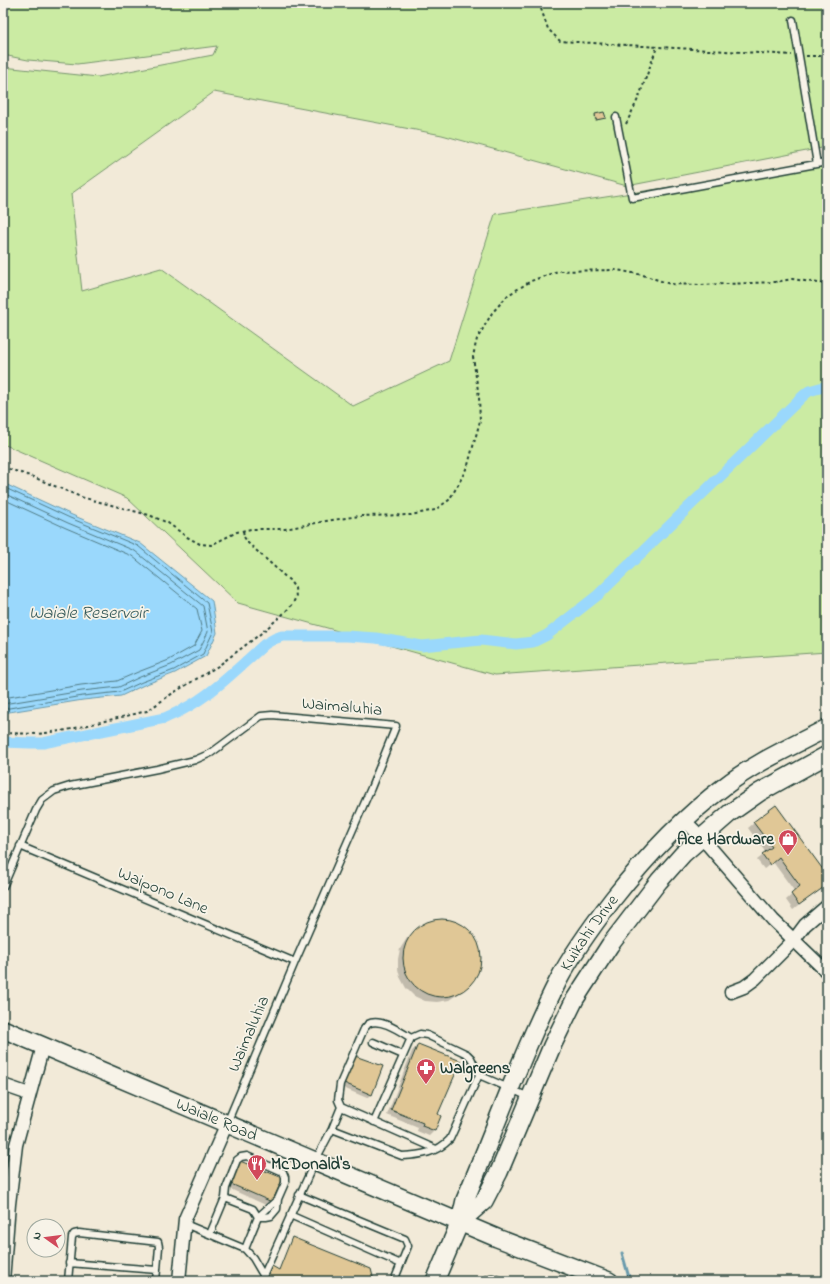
<svg xmlns="http://www.w3.org/2000/svg" width="830" height="1284" font-family="'Indie Flower',sans-serif">
  <style>
    .green { fill: #cbeba3; stroke: #75946c }
    .water { fill: #9ad8fc; stroke: #699aac }
    .shadow { fill: #0003 }
    .lines { fill: none; stroke-linecap: round; stroke-linejoin: round }
    .shore { stroke: #507b84; stroke-width: 1 }
    .stream { stroke: #699aac; stroke-width: 3 }
    .canal { stroke: #9ad8fc; stroke-width: 11 }
    .building { fill: #e0c796; stroke: #1f3d34 }
    .lane-casing { stroke: #1f3d34; stroke-width: 9 }
    .street-casing { stroke: #1f3d34; stroke-width: 15 }
    .secondary-casing { stroke: #1f3d34; stroke-width: 20 }
    .path { stroke: #1f3d34; stroke-width: 2; stroke-dasharray: 3 3; stroke-linecap: butt }
    .lane { stroke: #f7f3e8; stroke-width: 6 }
    .street { stroke: #f7f3e8; stroke-width: 12 }
    .secondary { stroke: #f7f3e8; stroke-width: 17 }
    .labels { text-anchor: middle; dominant-baseline: central; stroke-width: 3.5; stroke-linejoin: round; paint-order: stroke }
    .street-label { font-size: 17px; fill: #1f3d34; stroke: #f7f3e8 }
    .poi-label { font-size: 17px; font-weight: bold; fill: #1f3d34; stroke: #f7f3e8; text-anchor: start }
    .water-label { font-size: 18px; font-style: italic; fill: #385c5c; stroke: #f7f3e8 }
  </style>
  <rect width="100%" height="100%" fill="#f2ead8"/>
  <filter id="ink" filterUnits="userSpaceOnUse"><feTurbulence type="fractalNoise" baseFrequency=".025" numOctaves="2"/><feDisplacementMap in="SourceGraphic" scale="8" xChannelSelector="R" yChannelSelector="G"/><feConvolveMatrix kernelMatrix="1 2 1 2 8 2 1 2 1" color-interpolation-filters="sRGB"/></filter>
  <g filter="url(#ink)">
    <path class="green" d="M3,3H827V147L627,186L442,135L214,92L71,194L82,291L161,268L353,406L449,361L495,214L827,163V652L495,675L238,603L127,498L3,444V67L98,77L213,55L217,46L77,64L28,60L3,55Z"/>
    <path class="water" d="M3,483L72,515L140,543L212,601L217,633L206,656L175,673L144,685L121,696L83,700L3,713Z"/>
    <path class="shadow" d="M595,115L605,118L595,121L594,116Z
      M754,823L827,876V884L793,910L786,900L795,892L773,862L764,869L757,860L766,853L748,828Z
      M436,920H448L462,925L471,933L478,946L480,960L476,974L469,984L464,990L449,1000L437,1002L425,1001L414,996L406,988L400,977L398,969V959L400,949L407,938L423,924Z
      M418,1045L437,1115L440,1116L434,1131L429,1136L417,1131L418,1128L387,1115L412,1051Z
      M351,1061L371,1094L367,1098L341,1087Z
      M241,1162L271,1202L268,1206L228,1188L237,1166Z"/>
    <g class="lines">
      <path class="shore" d="M3,487L70,518L138,546L207,603L213,632L203,654L174,670L142,682L120,692L83,696L3,709
        M3,493L68,523L135,551L203,606L208,632L199,650L171,665L140,677L119,687L82,691L3,704
        M3,499L66,528L132,556L197,609L202,631L194,646L169,660L138,672L117,681L81,685L3,698"/>
      <path class="stream" d="M622,1253L630,1281"/>
      <path class="canal" d="M3,742L30,743H43L165,718C171,715 177,713 182,710C212,695 240,666 265,644L274,639L282,636H347L376,638L422,646L481,640L516,644L533,642L547,635L598,595L803,396L809,391L827,386"/>
    </g>
    <path class="building" d="M604,112L606,118L596,120L595,114Z
      M776,805L827,875V885L799,905L791,894L800,886L779,857L770,865L762,854L772,847L753,822Z
      M403 958a39 39 0 1 1 78 0a39 39 0 1 1-78 0Z
      M418,1044L461,1061L438,1114L441,1116L435,1131L422,1126L423,1123L391,1110Z
      M355,1056L383,1066L372,1095L344,1083Z
      M240,1161L283,1178L272,1202L231,1184Z
      M292,1237L371,1269L373,1277L372,1281H266L272,1266L279,1270Z"/>
    <g class="lines">
      <defs>
        <path id="lane" d="M793,20L817,164
          M616,117L632,198L827,162
          M20,846L295,962
          M3,887L36,810L42,800L54,791L70,786L157,769L195,760L211,753L261,716L272,715L396,726L371,788L295,962L227,1123
          M373,1042L403,1055
          M341,1107L338,1100L340,1084L364,1029C365,1027 367,1026 368,1024C380,1017 401,1032 411,1038
          M374,1122L411,1038L420,1034L427,1035L467,1054L471,1058L479,1075L529,1097
          M332,1129L341,1107L436,1149
          M299,1195L405,1239L408,1246L394,1281
          M225,1198L226,1188L237,1160L241,1157L247,1156L283,1172L285,1177V1183L278,1199L277,1209L271,1216L266,1217H258
          M290,1215L401,1264
          M258,1217L278,1199
          M185,1224L245,1249L253,1258L263,1275
          M210,1234L225,1198L253,1209L258,1217L245,1249
          M69,1263L157,1270
          M68,1281L72,1237L74,1234L79,1233L158,1242L159,1247L156,1281
          M261,1281L315,1161L332,1129L402,1156C421,1155 437,1153 450,1139L479,1075
          M485,1281C490,1276 494,1278 500,1281"/>
        <path id="street" d="M684,820L702,838L773,920L827,972
          M731,992L744,987L755,979L793,941L805,925L827,906
          M3,1085L29,1094
          M3,1281L9,1204L16,1145L43,1046
          M179,1281L185,1219L227,1123"/>
        <g id="secondary">
          <path id="s1" d="M3,1029L497,1238L609,1281"/>
          <path d="M460,1222L484,1201L499,1172L552,1046L575,999L610,945L659,881L683,854L730,813L760,792L827,755"/>
          <path id="s2" d="M435,1281L460,1222L465,1200C496,1127 522,1052 558,981C573,952 593,925 613,899C646,857 682,818 725,786C756,762 793,746 827,728"/>
        </g>
      </defs>
      <use href="#lane" class="lane-casing"/>
      <use href="#street" class="street-casing"/>
      <use href="#secondary" class="secondary-casing"/>
      <path class="path" d="M539,3L548,29L560,41L792,55
        M806,56H827
        M626,124L639,97L657,47
        M3,467L33,477L81,497L149,515L168,523L187,537L200,544L211,545L237,532L251,529H285L326,521L359,516L411,515L435,510L449,500L458,485L468,465L480,421L479,397L473,357L475,347L477,339L492,313L508,295L531,281L558,271L617,270L643,275L670,284L701,285L775,282L792,279L825,284L827,286
        M3,733L38,734L67,730L147,711L173,693L218,666L259,635L282,615L292,605L296,597L295,588L289,580L248,543L244,537L243,530"/>
      <use href="#lane" class="lane"/>
      <use href="#street" class="street"/>
      <use href="#secondary" class="secondary"/>
    </g>
  </g>
  <defs>
    <symbol id="shop-pin" viewBox="-11 -11 22 30"><path d="M0 17L-7.5 6A9.5 9.5 0 1 1 7.5 6Z" fill="#d1495b" stroke="#f7f3e8"/><path d="M-5-2.5h2.3a2.7 3.5 0 0 1 5.4 0H5L5.5 6h-11ZM-1.5-2.5h3a1.5 2.3 0 0 0-3 0Z" fill="#fff"/></symbol>
    <symbol id="pharmacy-pin" viewBox="-11 -11 22 30"><path d="M0 17L-7.5 6A9.5 9.5 0 1 1 7.5 6Z" fill="#d1495b" stroke="#f7f3e8"/><path d="M-2-6h4v4h4v4h-4v4h-4v-4h-4v-4h4Z" fill="#fff"/></symbol>
    <symbol id="restaurant-pin" viewBox="-11 -11 22 30"><path d="M0 17L-7.5 6A9.5 9.5 0 1 1 7.5 6Z" fill="#d1495b" stroke="#f7f3e8"/><path d="M-5-6h1v4h1v-4h1v4h1v-4h1v5L-1.5 .5V6h-2V.5L-5-1ZM5-6V6H3V1.5H1.5Q1.5-4 5-6Z" fill="#fff"/></symbol>
  </defs>
  <g fill-rule="evenodd">
    <use href="#shop-pin" x="777" y="828" width="22" height="30"/>
    <use href="#pharmacy-pin" x="415" y="1057" width="22" height="30"/>
    <use href="#restaurant-pin" x="246" y="1153" width="22" height="30"/>
  </g>
  <g class="labels">
    <g class="street-label">
      <text transform="translate(342 707) rotate(5)">Waimaluhia</text>
      <text transform="translate(163 891) rotate(23)">Waipono Lane</text>
      <text stroke="none"><textPath href="#s2" startOffset="382">Kuikahi Drive</textPath></text>
      <text transform="translate(249 1034) rotate(-67)">Waimaluhia</text>
      <text stroke="none"><textPath href="#s1" startOffset="232">Waiale Road</textPath></text>
    </g>
    <g class="poi-label">
      <text x="774" y="839" text-anchor="end">Ace Hardware</text>
      <text x="440" y="1068">Walgreens</text>
      <text x="271" y="1164">McDonald's</text>
    </g>
    <g class="water-label">
      <text x="88" y="614">Waiale Reservoir</text>
    </g>
  </g>
  <rect width="830" height="1284" fill="none" stroke="#f7f3e8" stroke-width="16"/>
  <rect x="8" y="8" width="814" height="1268" fill="none" stroke="#1f3d34" stroke-width="1.5" filter="url(#ink)"/>
  <g transform="translate(46 1238) rotate(284)"><circle r="19" fill="#f7f3e8" stroke="#a1aaa0"/>
  <path d="M0-3L7 15L0 10L-7 15Z" fill="#d1495b"/>
  <text y="-6" font-size="11" font-weight="bold" text-anchor="middle" fill="#1f3d34">N</text>
  </g>
</svg>
